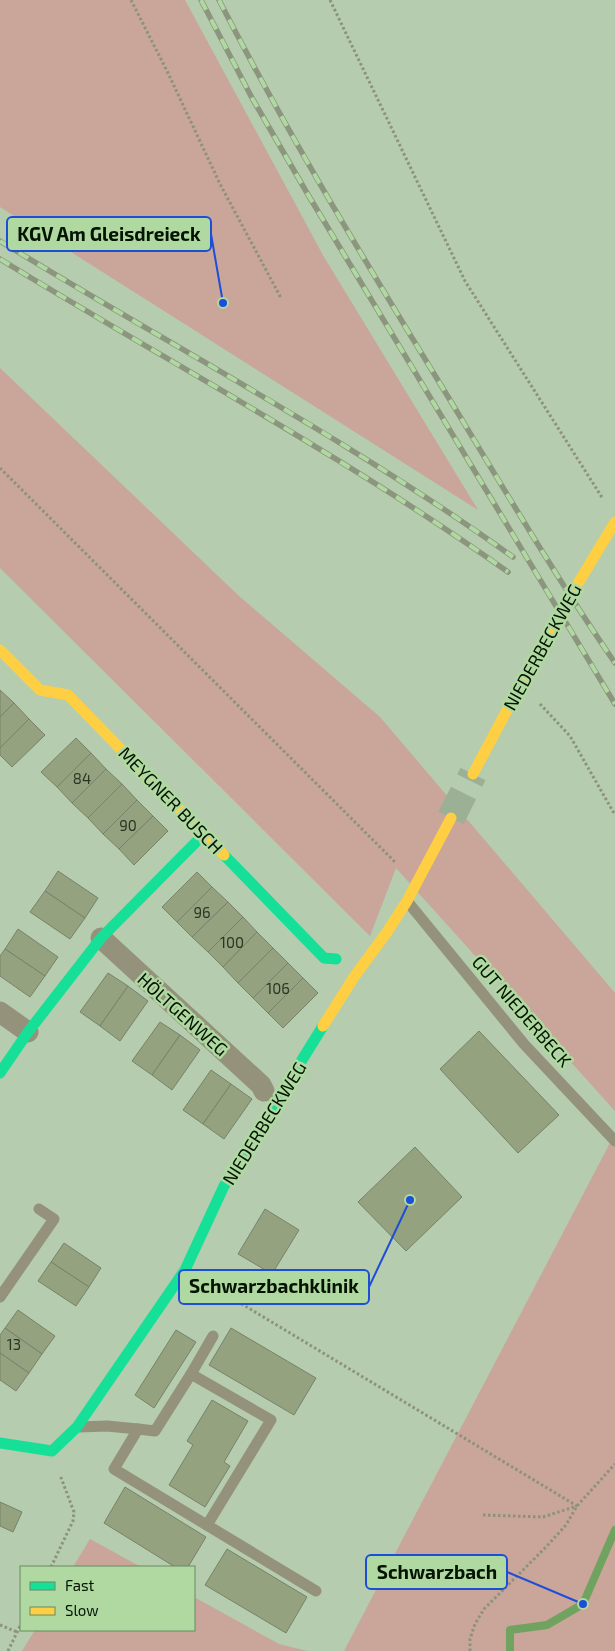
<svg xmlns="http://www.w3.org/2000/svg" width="615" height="1651" font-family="'Exo 2',sans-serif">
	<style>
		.green { fill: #caa599 }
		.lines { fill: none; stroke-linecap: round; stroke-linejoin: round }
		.stream { stroke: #70a260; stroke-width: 8 }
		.building { fill: #94a280; stroke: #778369 }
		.secondary-tunnel { stroke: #9bb094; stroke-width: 28; stroke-dasharray: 28 14; stroke-linecap: butt }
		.path { stroke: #8c927c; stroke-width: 3; stroke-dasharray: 2.5 2.5; stroke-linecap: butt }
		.lane { stroke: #95927b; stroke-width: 11 }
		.street { stroke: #95927b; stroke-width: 21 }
		.fast { stroke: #16e098; stroke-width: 11 }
		.slow { stroke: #ffcf43; stroke-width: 11 }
		.rail-casing { stroke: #8c957e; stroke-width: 5.5 }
		.rail { stroke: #afd9a1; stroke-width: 4; stroke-dasharray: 11; stroke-linecap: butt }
		.labels { text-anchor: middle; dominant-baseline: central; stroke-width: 5; stroke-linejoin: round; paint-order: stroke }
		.number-label { font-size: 15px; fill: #293722 }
		.street-label { font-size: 18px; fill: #051302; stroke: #afd9a1 }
		.leader { fill: none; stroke: #1d4ed8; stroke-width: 2 }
		.callout-dot { fill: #1d4ed8; stroke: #afd9a1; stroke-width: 2 }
		.callout { fill: #afd9a1; stroke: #1d4ed8; stroke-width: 2 }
		.callout-label { font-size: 19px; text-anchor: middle; font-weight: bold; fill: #051302 }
	</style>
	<rect width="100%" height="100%" fill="#b5ccae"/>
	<!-- green -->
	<g class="green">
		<path d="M0,0H185L324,257L478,510L0,207Z"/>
		<path d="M0,368L238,595L380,717L615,993V1111L396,868L370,936L0,568Z"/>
		<path d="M611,1141L615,1146V1651H344Z"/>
		<path d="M90,1539L141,1567H73Z"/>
		<path d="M194,1597L279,1644L307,1651H22L35,1630H194Z"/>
	</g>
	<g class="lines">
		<!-- stream -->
		<path class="stream" d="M510,1651V1630L547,1625L583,1604L615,1530"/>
	</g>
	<!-- building -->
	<g class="building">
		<path d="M0,690L14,703L0,717Z"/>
		<path d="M14,703L29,719L0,748V717Z"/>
		<path d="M29,719L45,735L12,767L0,755V748Z"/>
		<path d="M76,738L91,753L57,787L41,772Z"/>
		<path d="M91,753L106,769L72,803L57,787Z"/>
		<path d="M106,769L122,784L88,818L72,803Z"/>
		<path d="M122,784L137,800L103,834L88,818Z"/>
		<path d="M137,800L153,816L119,849L103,834Z"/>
		<path d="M153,816L168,831L134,865L119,849Z"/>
		<path d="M58,871L98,898L85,918L45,891Z"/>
		<path d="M197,872L212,887L177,922L162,907Z"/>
		<path d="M212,887L228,902L192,937L177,922Z"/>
		<path d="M45,891L85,918L70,939L30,912Z"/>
		<path d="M228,902L243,917L208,952L192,937Z"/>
		<path d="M243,917L257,932L223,967L208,952Z"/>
		<path d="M18,929L58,957L45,976L5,949Z"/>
		<path d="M257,932L273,948L238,983L223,967Z"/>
		<path d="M273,948L288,963L253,998L238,983Z"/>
		<path d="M5,949L45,976L30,997L0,976V956Z"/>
		<path d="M288,963L303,978L268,1013L253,998Z"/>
		<path d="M108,973L128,986L100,1026L80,1012Z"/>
		<path d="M303,978L318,993L283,1028L268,1013Z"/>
		<path d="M128,986L148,1001L120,1041L100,1026Z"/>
		<path d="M160,1022L180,1035L152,1075L132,1061Z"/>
		<path d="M479,1031L559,1115L518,1153L440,1069Z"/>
		<path d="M180,1035L200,1050L172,1090L152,1075Z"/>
		<path d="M211,1070L231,1084L203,1124L183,1110Z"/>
		<path d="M231,1084L252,1099L224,1139L203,1124Z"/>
		<path d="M415,1147L462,1197L406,1251L358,1202Z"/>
		<path d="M265,1209L299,1230L272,1274L238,1254Z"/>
		<path d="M64,1243L101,1268L89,1287L51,1262Z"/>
		<path d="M51,1262L89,1287L76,1306L38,1281Z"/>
		<path d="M18,1310L55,1336L42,1354L5,1328Z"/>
		<path d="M5,1328L42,1354L29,1373L0,1353V1335Z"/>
		<path d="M231,1328L316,1378L294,1415L209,1365Z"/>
		<path d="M176,1330L196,1342L154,1408L135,1395Z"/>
		<path d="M0,1353L29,1373L16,1391L0,1380Z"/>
		<path d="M212,1400L248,1421L224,1462L230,1466L205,1507L169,1485L193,1445L187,1441Z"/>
		<path d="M125,1487L206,1537L188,1567H175L104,1523Z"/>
		<path d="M0,1502L22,1512L13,1532L0,1526Z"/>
		<path d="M227,1549L307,1597L286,1633L205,1585Z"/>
	</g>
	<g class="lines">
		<!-- secondary-tunnel -->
		<path class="secondary-tunnel" d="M451,818L473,774"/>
		<!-- path -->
		<g class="path">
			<path d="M131,0L168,73L220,184L281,298"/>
			<path d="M330,0L465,281L603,499"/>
			<path d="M0,468L396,863"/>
			<path d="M540,704L570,736L615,815"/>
			<path d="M207,1283L577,1506"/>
			<path d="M483,1515L543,1517L577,1506"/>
			<path d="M51,1567L73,1521L74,1512L60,1475"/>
			<path d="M0,1625L17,1632"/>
			<path d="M8,1651L21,1624"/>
			<path d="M470,1651V1639L475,1624L484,1609L546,1547L566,1525L577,1506L615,1464"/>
		</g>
		<!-- lane -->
		<g class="lane">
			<path d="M407,901L524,1044L615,1141"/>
			<path d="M0,1297L54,1219L39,1209"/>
			<path d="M213,1336L191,1374L155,1431L138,1429L114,1469L316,1591"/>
			<path d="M191,1374L271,1420L207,1525"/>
			<path d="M79,1427L107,1426L138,1429"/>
		</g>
		<!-- street -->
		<g class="street">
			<path d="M101,938L261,1085L264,1091"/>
			<path d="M0,1012L28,1032"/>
		</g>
		<!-- fast -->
		<g class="fast">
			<path d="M224,855L324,958L336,959"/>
			<path d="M0,1073L28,1032L101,938L204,834"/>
			<path d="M0,1443L52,1451L77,1427L185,1270L224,1186L323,1026"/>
		</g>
		<!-- slow -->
		<g class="slow">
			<path d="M0,650L40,690L68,695L224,855"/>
			<path d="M473,774L548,633L615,522"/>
			<path d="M323,1026L354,977L387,932L407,901L451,818"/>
		</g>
		<!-- rail casing -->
		<g class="rail-casing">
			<g id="rail">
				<path d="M201,0L252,98L307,193L615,704"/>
				<path d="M219,0C285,129 360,253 436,377C494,472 551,570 615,663"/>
				<path d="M0,241C171,346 350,440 513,557"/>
				<path d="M0,259C170,363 346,457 508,572"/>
			</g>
		</g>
		<!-- rail -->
		<use href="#rail" class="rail"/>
	</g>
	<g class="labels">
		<!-- number labels -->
		<g class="number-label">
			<text x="82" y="778">84</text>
			<text x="128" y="825">90</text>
			<text x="202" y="912">96</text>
			<text x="232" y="942">100</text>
			<text x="278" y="988">106</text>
			<text x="14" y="1344">13</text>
		</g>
		<!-- street labels -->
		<g class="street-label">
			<text transform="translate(542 647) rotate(-61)">NIEDERBECKWEG</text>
			<text transform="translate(171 800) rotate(46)">MEYGNER BUSCH</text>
			<text transform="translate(522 1011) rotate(49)">GUT NIEDERBECK</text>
			<text transform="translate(183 1014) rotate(42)">HÖLTGENWEG</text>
			<text transform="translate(264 1123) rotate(-58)">NIEDERBECKWEG</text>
		</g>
	</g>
	<!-- callouts -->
	<path class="leader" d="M223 303L211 234M410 1200L369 1287M583 1604L507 1572"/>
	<g class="callout-dot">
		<circle cx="223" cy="303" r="5"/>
		<circle cx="410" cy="1200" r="5"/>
		<circle cx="583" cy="1604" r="5"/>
	</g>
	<g class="callout">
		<rect x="7" y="217" width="204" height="34" rx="5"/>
		<rect x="179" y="1270" width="190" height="34" rx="5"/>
		<rect x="366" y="1555" width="141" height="34" rx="5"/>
	</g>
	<g class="callout-label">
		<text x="109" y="241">KGV Am Gleisdreieck</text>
		<text x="274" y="1293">Schwarzbachklinik</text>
		<text x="437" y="1579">Schwarzbach</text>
	</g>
	<!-- legend -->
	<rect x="20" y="1566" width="175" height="65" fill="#afd9a1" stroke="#6b8a61"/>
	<rect x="30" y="1582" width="25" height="8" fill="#16e098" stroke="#6b8a61"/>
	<text x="65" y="1591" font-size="15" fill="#051302">Fast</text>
	<rect x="30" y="1607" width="25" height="8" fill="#ffcf43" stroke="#6b8a61"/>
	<text x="65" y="1616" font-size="15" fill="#051302">Slow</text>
</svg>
